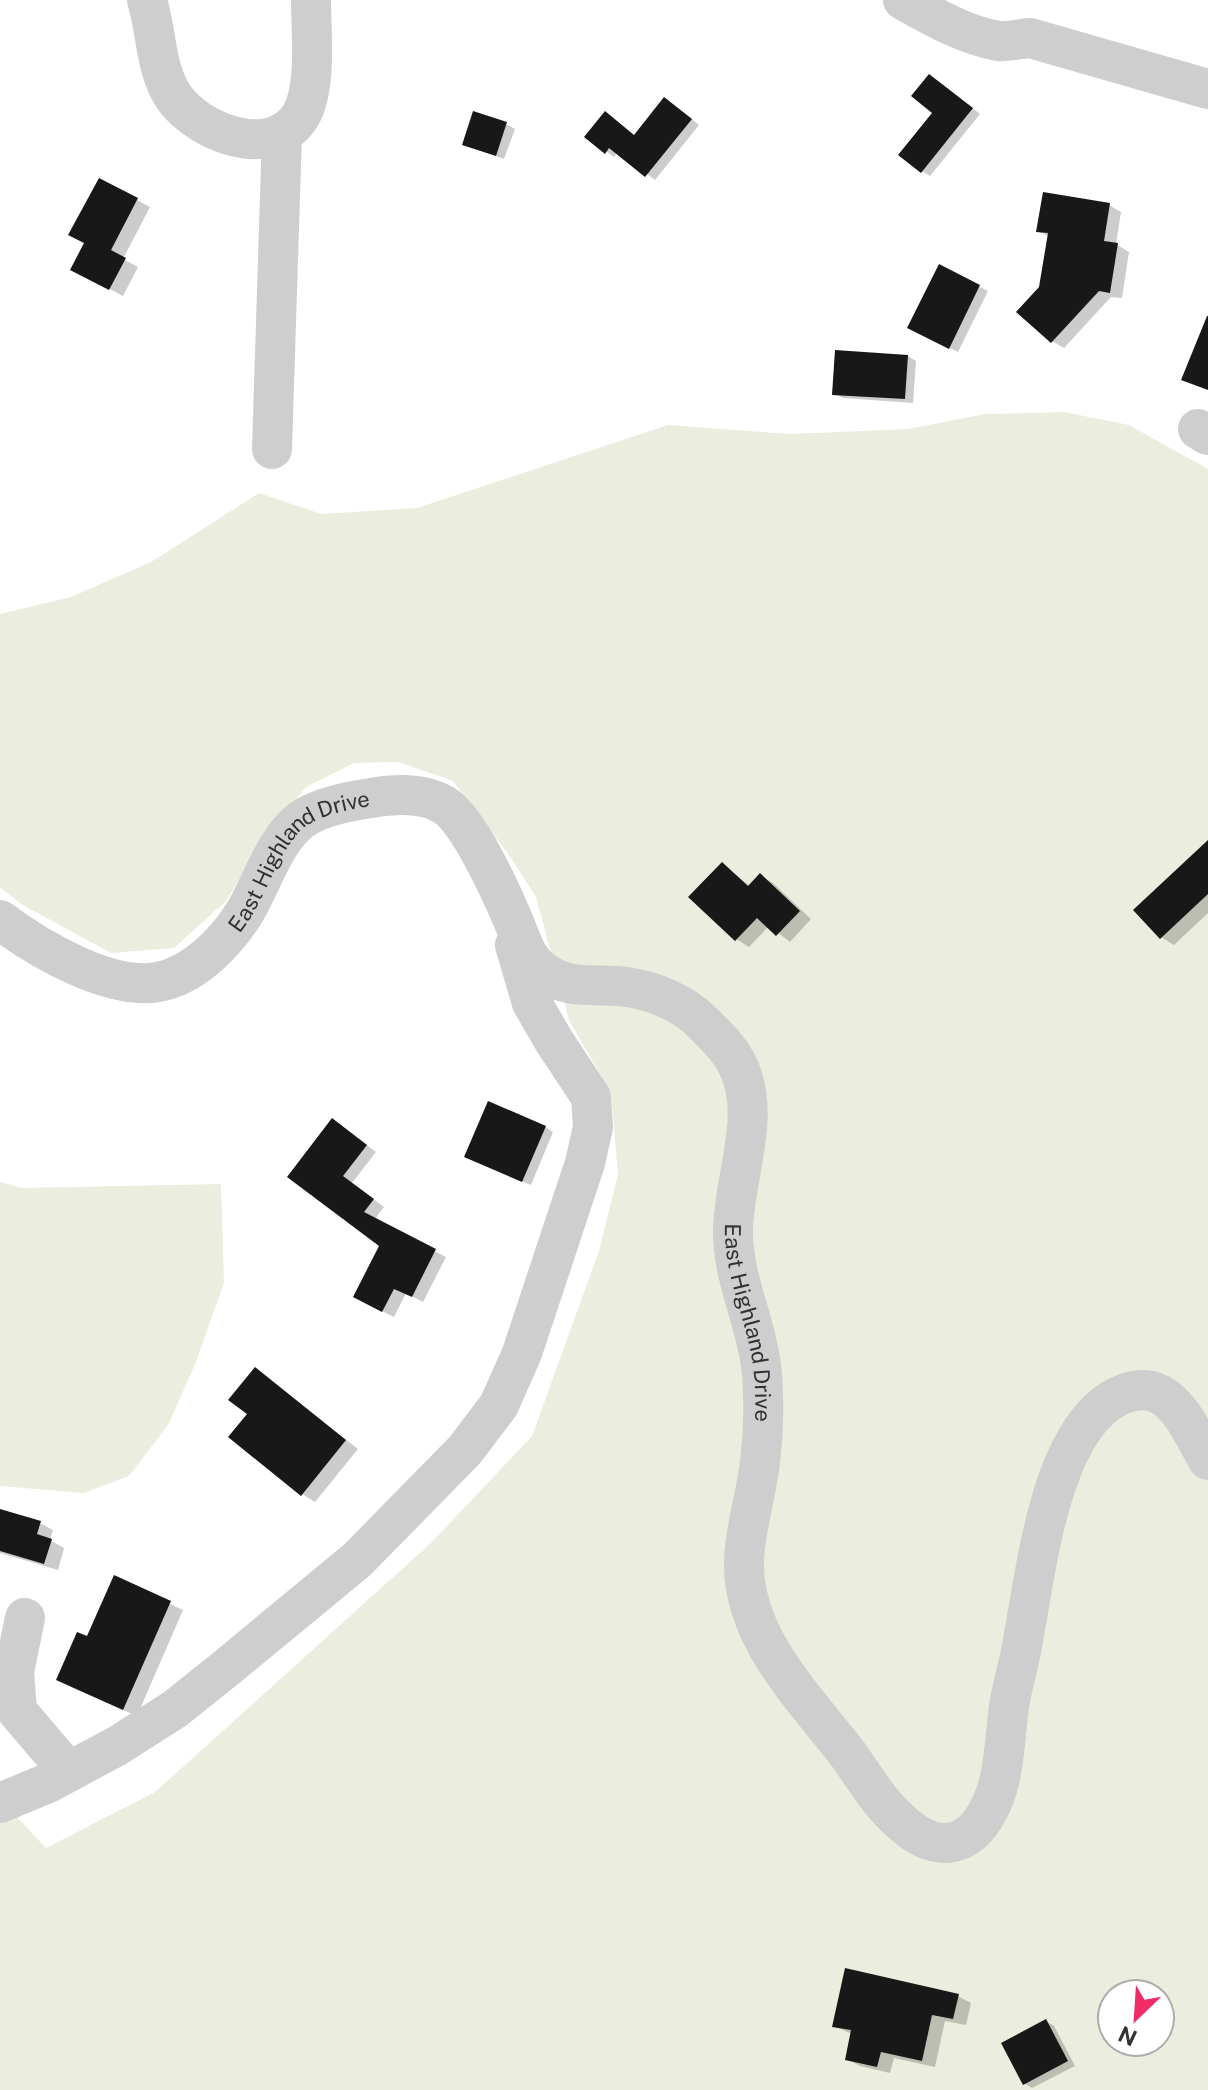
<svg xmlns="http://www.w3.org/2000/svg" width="1208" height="2090" font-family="'Public Sans',sans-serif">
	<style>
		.green { fill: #ebeedf; fill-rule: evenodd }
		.shadow { fill: #0003 }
		.building { fill: #181818 }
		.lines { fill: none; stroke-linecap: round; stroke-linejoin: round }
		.minor { stroke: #cecece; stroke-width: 40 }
		.labels { text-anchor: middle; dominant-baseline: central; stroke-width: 8; stroke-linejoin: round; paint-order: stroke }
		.street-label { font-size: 22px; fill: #313131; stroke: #fff }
	</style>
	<rect width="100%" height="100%" fill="#fff"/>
	<!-- green -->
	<g class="green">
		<path d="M1064,412L1129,425L1208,469V2090H0V1799L46,1848L155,1792L431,1543L532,1436L599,1251L618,1174L611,1093L569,1020L536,897L509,855L453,781L398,762L354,763L306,787L266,837L226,901L174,948L111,953L21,904L0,887V614L71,597L151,562L259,493L321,514L417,508L668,425L791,434L908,429L985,414ZM1112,1994H1160V2042H1112Z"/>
		<path d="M0,1182L21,1188L221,1184L224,1283L194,1367L168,1425L129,1476L84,1493L0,1486Z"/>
	</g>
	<!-- shadow -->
	<g class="shadow">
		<path d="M938,81L980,114L930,176L922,171L935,112Z"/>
		<path d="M673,104L699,125L655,180L618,152L614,157L587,137L635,136Z"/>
		<path d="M506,124L515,129L504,159L464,144Z"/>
		<path d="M137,200L150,207L123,259L138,267L123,296L86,276V243Z"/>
		<path d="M1109,205L1121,212L1116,244L1129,252L1122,298L1111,297L1064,348L1052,341L1041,288L1050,237L1038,231Z"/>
		<path d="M940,267L988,291L958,352L918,332Z"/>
		<path d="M908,356L916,361L913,403L843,398L834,393Z"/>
		<path d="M1208,843V913L1174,945L1161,937Z"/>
		<path d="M722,864L750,886L760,876L773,883L811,919L790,942L769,926L749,947L736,939Z"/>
		<path d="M343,1127L376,1152L352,1183L384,1207L374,1220L446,1257L423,1302L406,1293L394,1317L366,1303L382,1246L290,1176Z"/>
		<path d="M545,1127L553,1132L531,1185L475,1161Z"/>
		<path d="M255,1370L358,1449L315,1502L302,1494L250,1414Z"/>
		<path d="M0,1511L40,1523L53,1530L50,1540L64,1548L58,1570L0,1553Z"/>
		<path d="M115,1578L183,1610L137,1716L71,1687L88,1639Z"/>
		<path d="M958,1996L971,2003L966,2025L945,2021L935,2067L894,2058L890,2073L860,2066L847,2059L852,2034L834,2026Z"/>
		<path d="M1046,2021L1054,2026L1075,2066L1032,2088L1024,2083Z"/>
	</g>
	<!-- building -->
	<g class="building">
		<path d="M929,74L973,108L921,173L898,155L932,113L911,96Z"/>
		<path d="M664,97L692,119L645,177L609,148L605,154L584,137L605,111L634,135Z"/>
		<path d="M473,111L507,122L496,156L462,145Z"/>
		<path d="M99,178L138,198L111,250L126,258L109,290L70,270L84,243L68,235Z"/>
		<path d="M1043,192L1110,203L1104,241L1118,243L1110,293L1099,291L1051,343L1016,312L1039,287L1048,233L1036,232Z"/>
		<path d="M939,264L980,285L949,349L907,328Z"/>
		<path d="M1207,316H1208V390L1181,380Z"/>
		<path d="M835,350L908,355L905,399L832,395Z"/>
		<path d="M1208,840V894L1160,939L1133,910Z"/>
		<path d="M722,862L748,886L760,873L800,911L776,936L757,918L735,941L688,897Z"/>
		<path d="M488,1101L546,1126L522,1182L464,1157Z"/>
		<path d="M332,1118L367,1145L343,1176L374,1199L364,1212L436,1249L412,1297L394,1289L382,1312L353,1297L379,1246L287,1177Z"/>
		<path d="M255,1367L346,1440L301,1496L228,1437L247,1414L228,1400Z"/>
		<path d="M0,1509L41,1521L37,1534L52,1539L44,1564L0,1551Z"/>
		<path d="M114,1575L171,1601L123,1710L56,1680L77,1632L87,1636Z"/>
		<path d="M845,1968L959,1994L953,2019L932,2015L922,2061L881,2052L877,2067L845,2060L851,2030L832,2027Z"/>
		<path d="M1046,2019L1068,2061L1023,2085L1001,2043Z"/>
	</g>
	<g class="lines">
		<!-- minor -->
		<g class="minor">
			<path d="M147,0C156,29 155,61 169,89C189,130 272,164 301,115C317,87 311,32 311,0"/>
			<path d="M903,0C932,16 964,35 998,41C1008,42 1020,39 1030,38L1208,89"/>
			<path d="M1198,429L1208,435"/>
			<path d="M272,449L282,133"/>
			<path id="s1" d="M0,920C37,948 110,991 158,982C193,976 225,943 243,915C262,885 273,842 301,820C319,807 350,801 371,798C395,794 423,792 444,805C468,819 501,892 513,920C522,940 525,959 544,972C569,991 598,983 627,987C655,991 685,1004 704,1024C716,1036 728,1047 736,1062C764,1114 733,1177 733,1232C733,1278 755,1320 761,1365C764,1390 764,1426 761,1451C759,1488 745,1524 744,1561C742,1637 804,1697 847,1753C864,1776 878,1802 900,1821C933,1852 967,1852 989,1809C1006,1777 1004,1736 1010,1700C1014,1680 1020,1660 1023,1640C1036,1573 1050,1426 1121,1395C1170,1374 1188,1426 1208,1460"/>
			<path d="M25,1618L14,1672L17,1711L69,1772"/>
			<path d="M0,1803L48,1783L117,1746L175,1709L225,1669L357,1560L465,1450L499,1405L522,1353L585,1163L593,1127L591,1097L554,1041L532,1003L515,945"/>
		</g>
	</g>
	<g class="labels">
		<!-- street labels -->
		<g class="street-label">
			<text stroke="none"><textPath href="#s1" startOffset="368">East Highland Drive</textPath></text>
			<text stroke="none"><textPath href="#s1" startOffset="1230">East Highland Drive</textPath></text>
		</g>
	</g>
	<!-- north arrow -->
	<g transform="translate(1136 2018) rotate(205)"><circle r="38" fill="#ffffff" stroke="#adadad" stroke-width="2"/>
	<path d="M0-6L14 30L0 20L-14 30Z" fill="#ef2c66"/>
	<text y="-12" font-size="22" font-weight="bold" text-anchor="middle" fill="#313131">N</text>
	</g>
</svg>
